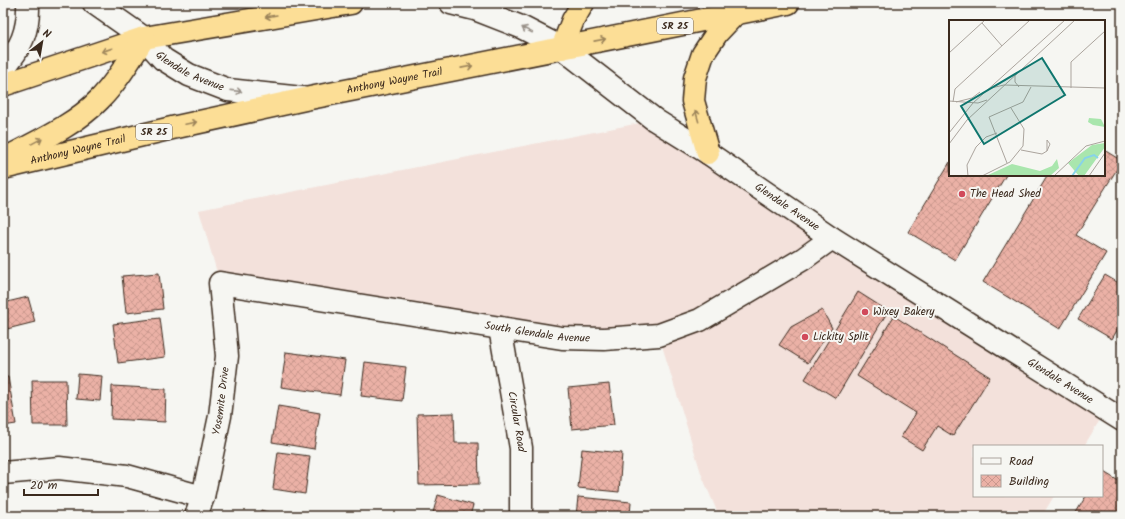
<svg xmlns="http://www.w3.org/2000/svg" width="1125" height="519" font-family="Kalam,sans-serif">
	<style>
		.built { fill: #f3e1db }
		.building { fill: url(#building-cross-hatch); stroke: #3b2a1e }
		.lines { fill: none; stroke-linecap: round; stroke-linejoin: round }
		.minor-casing { stroke: #3b2a1e; stroke-width: 25 }
		.tertiary-casing { stroke: #3b2a1e; stroke-width: 25 }
		.secondary-casing { stroke: #3b2a1e; stroke-width: 25 }
		.trunk-casing { stroke: #3b2a1e; stroke-width: 25 }
		.minor { stroke: #f6f6f2; stroke-width: 22 }
		.tertiary { stroke: #f6f6f2; stroke-width: 22 }
		.secondary { stroke: #f6f6f2; stroke-width: 22 }
		.trunk { stroke: #fcde96; stroke-width: 22 }
		.oneway { stroke: #9c845a }
		.oneway2 { stroke: #989088 }
		.poi-dot { fill: #d1495b; stroke: #f6f6f2; stroke-width: 1.5 }
		.labels { text-anchor: middle; dominant-baseline: central; stroke-width: 4; stroke-linejoin: round; paint-order: stroke }
		.shield { fill: #f6f6f2; stroke: #73675e; stroke-width: 1 }
		.shield-label { font-size: 10px; font-weight: bold; fill: #3b2a1e }
		.street-label { font-size: 11px; fill: #3b2a1e; stroke: #f6f6f2 }
		.poi-label { font-size: 11px; fill: #3b2a1e; stroke: #f6f6f2; text-anchor: start }
		.inset-river { fill: none; stroke: #88d3e9; stroke-width: 2 }
		.inset-road { fill: none; stroke: #aba49d; stroke-width: 1 }
		.view { fill: #0f766e; fill-opacity: 0.15; stroke: #0f766e; stroke-width: 2 }
		.inset-edge { fill: none; stroke: #3b2a1e; stroke-width: 2 }
	</style>
	<defs>
		<pattern id="building-cross-hatch" width="8" height="8" patternUnits="userSpaceOnUse"><rect width="8" height="8" fill="#ebb1a6"/><path d="M0 0l8 8M0 8l8-8" fill="none" stroke="#ca988e"/></pattern>
	</defs>
	<rect width="100%" height="100%" fill="#f6f6f2"/>
	<filter id="ink" filterUnits="userSpaceOnUse"><feTurbulence type="fractalNoise" baseFrequency=".025" numOctaves="2"/><feDisplacementMap in="SourceGraphic" scale="8" xChannelSelector="R" yChannelSelector="G"/><feConvolveMatrix kernelMatrix="1 2 1 2 8 2 1 2 1" color-interpolation-filters="sRGB"/></filter>
	<g filter="url(#ink)">
		<!-- built -->
		<path class="built" d="M655,120L1106,410L1084,446H974V496H1054L1042,516H719L702,476L659,336L604,339L220,283L199,210Z"/>
		<!-- building -->
		<g class="building">
			<path d="M1104,150L1122,161L1076,235L1106,253L1060,329L983,282L1048,175H1104Z"/>
			<path d="M950,162V175H1006L955,260L908,232Z"/>
			<path d="M159,273L163,309L126,313L122,276Z"/>
			<path d="M1105,275L1122,285V322L1112,339L1078,319Z"/>
			<path d="M858,292L888,311L836,398L805,379Z"/>
			<path d="M28,297L35,322L3,330V303Z"/>
			<path d="M822,310L832,328L808,363L779,345L791,327Z"/>
			<path d="M894,316L990,377L953,436L937,426L922,450L901,437L916,413L857,376Z"/>
			<path d="M160,318L165,357L118,363L113,324Z"/>
			<path d="M1122,337V346L1118,343Z"/>
			<path d="M286,352L345,360L340,395L281,387Z"/>
			<path d="M365,362L406,367L402,401L361,396Z"/>
			<path d="M78,374L102,376L100,401L76,399Z"/>
			<path d="M3,377H8L16,424L3,426Z"/>
			<path d="M32,380H66L67,425H33Z"/>
			<path d="M609,384L614,425L572,429L568,388Z"/>
			<path d="M112,386L166,389L165,422L111,419Z"/>
			<path d="M278,406L320,413L314,449L272,442Z"/>
			<path d="M454,413L455,443H478L479,484L419,485L417,414Z"/>
			<path d="M582,449L622,453L619,492L578,488Z"/>
			<path d="M278,452L310,456L305,494L273,489Z"/>
			<path d="M1102,471L1122,483V505L1115,516H1074L1086,496H1102Z"/>
			<path d="M438,495L473,505L470,516H432Z"/>
			<path d="M578,497L631,502L630,516H576Z"/>
			<path d="M261,510L280,516H260Z"/>
		</g>
		<g class="lines">
			<!-- minor casing -->
			<g class="minor-casing">
				<g id="minor">
					<path id="s1" d="M500,328L521,448V516"/>
					<path d="M3,473L59,468L127,476L203,497"/>
					<path id="s2" d="M196,516L203,497L220,416L227,356L220,283L562,338L604,339L659,335L700,320L803,259L832,238"/>
				</g>
			</g>
			<!-- tertiary casing -->
			<g class="tertiary-casing">
				<g id="tertiary">
					<path id="s3" d="M451,3L475,9L521,27L562,48L655,120L708,153L832,238L1122,420"/>
				</g>
			</g>
			<!-- secondary casing -->
			<g class="secondary-casing">
				<g id="secondary">
					<path id="s4" d="M94,3L144,38L163,59L189,75L228,90L302,98"/>
					<path d="M3,68C21,49 29,30 28,3"/>
				</g>
			</g>
			<!-- trunk casing -->
			<g class="trunk-casing">
				<g id="trunk">
					<path d="M562,48L573,20L583,3"/>
					<path d="M3,85L144,38L351,3"/>
					<path d="M708,153L693,101L695,78L703,54L717,33L735,14"/>
					<path d="M3,160C34,143 74,126 99,100C117,82 130,59 144,38"/>
					<path id="s5" d="M3,168L172,128L305,99L788,3"/>
				</g>
			</g>
			<!-- minor -->
			<use href="#minor" class="minor"/>
			<!-- tertiary -->
			<use href="#tertiary" class="tertiary"/>
			<!-- secondary -->
			<use href="#secondary" class="secondary"/>
			<!-- trunk -->
			<use href="#trunk" class="trunk"/>
		</g>
		<!-- one-way arrows -->
		<defs><path id="oneway-shaft" d="M-6 0H5M1.5-3L5.5 0L1.5 3" fill="none" stroke-width="1.6" stroke-linecap="round" stroke-linejoin="round"/></defs>
		<g class="oneway">
			<use href="#oneway-shaft" transform="translate(271 16) rotate(170)"/>
			<use href="#oneway-shaft" transform="translate(600 40) rotate(-11)"/>
			<use href="#oneway-shaft" transform="translate(107 50) rotate(161)"/>
			<use href="#oneway-shaft" transform="translate(467 67) rotate(-11)"/>
			<use href="#oneway-shaft" transform="translate(697 116) rotate(-106)"/>
			<use href="#oneway-shaft" transform="translate(191 123) rotate(-12)"/>
			<use href="#oneway-shaft" transform="translate(37 141) rotate(-29)"/>
		</g>
		<g class="oneway2">
			<use href="#oneway-shaft" transform="translate(527 30) rotate(-153)"/>
			<use href="#oneway-shaft" transform="translate(236 91) rotate(7)"/>
		</g>
	</g>
	<!-- markers -->
	<g class="poi-dot">
		<circle cx="962" cy="194" r="4"/>
		<circle cx="865" cy="312" r="4"/>
		<circle cx="805" cy="337" r="4"/>
	</g>
	<g class="labels">
		<!-- shield labels -->
		<g class="shield">
			<rect x="657" y="18" width="36" height="16" rx="3"/>
			<rect x="136" y="124" width="36" height="16" rx="3"/>
		</g>
		<g class="shield-label">
			<text x="675" y="26">SR 25</text>
			<text x="154" y="132">SR 25</text>
		</g>
		<!-- street labels -->
		<g class="street-label">
			<text stroke="none"><textPath href="#s4" startOffset="119">Glendale Avenue</textPath></text>
			<text stroke="none"><textPath href="#s5" startOffset="401">Anthony Wayne Trail</textPath></text>
			<text stroke="none"><textPath href="#s5" startOffset="77">Anthony Wayne Trail</textPath></text>
			<text stroke="none"><textPath href="#s3" startOffset="396">Glendale Avenue</textPath></text>
			<text stroke="none"><textPath href="#s2" startOffset="558">South Glendale Avenue</textPath></text>
			<text stroke="none"><textPath href="#s3" startOffset="720">Glendale Avenue</textPath></text>
			<text stroke="none"><textPath href="#s2" startOffset="118">Yosemite Drive</textPath></text>
			<text stroke="none"><textPath href="#s1" startOffset="95">Circular Road</textPath></text>
		</g>
		<!-- poi labels -->
		<g class="poi-label">
			<text x="970" y="194">The Head Shed</text>
			<text x="873" y="312">Wixey Bakery</text>
			<text x="813" y="337">Lickity Split</text>
		</g>
	</g>
	<!-- overview -->
	<g transform="translate(949 20)">
		<rect width="156" height="156" fill="#f6f6f2"/>
		<path d="M108,139L110,148L101,156H37L63,144L91,151L103,146Z" fill="#a9e6ad"/>
		<path d="M140,98L152,99L156,107L144,105L139,102ZM156,123V127L135,156H130L119,143L143,125Z" fill="#a9e6ad"/>
		<path class="inset-river" d="M123,156L136,138L145,135L149,138"/>
		<path class="inset-road" d="M33,3L53,26M0,33L36,0M66,55V62L70,67M42,68L55,65L156,68M122,68V42L156,11M0,81L29,83L38,80M4,82L6,69L81,0M7,82L23,78L31,72M0,113L24,83L116,0M0,124L18,100L126,0M72,130L93,134L98,131L101,124L98,120V131M58,143L40,97L74,82L82,67M19,156L18,145L27,127L37,117L48,113M33,156L61,142L74,126L75,109L62,88M105,156L137,126L156,121M140,156L156,133"/>
		<path class="view" d="M93,38L116,75L35,124L12,86Z"/>
		<rect width="156" height="156" class="inset-edge"/>
	</g>
	<!-- margin -->
	<rect width="1125" height="519" fill="none" stroke="#f6f6f2" stroke-width="16"/>
	<rect x="8" y="8" width="1109" height="503" fill="none" stroke="#3b2a1e" stroke-width="1.5" filter="url(#ink)"/>
	<!-- legend -->
	<rect x="973" y="445" width="130" height="52" fill="#f6f6f2" stroke="#aba49d"/>
	<rect x="981" y="458" width="20" height="6" fill="#f6f6f2" stroke="#aba49d"/>
	<text x="1009" y="465" font-size="12" fill="#3b2a1e">Road</text>
	<rect x="981" y="475" width="20" height="12" fill="url(#building-cross-hatch)" stroke="#aba49d"/>
	<text x="1009" y="485" font-size="12" fill="#3b2a1e">Building</text>
	<!-- north arrow -->
	<g transform="translate(42 42) rotate(31)" stroke="#f6f6f2" stroke-width="3" paint-order="stroke">
	<path d="M0-3L7 15L0 10L-7 15Z" fill="#3b2a1e"/>
	<text y="-6" font-size="11" font-weight="bold" text-anchor="middle" fill="#3b2a1e">N</text>
	</g>
	<!-- scale -->
	<path d="M24 489v6h74v-6" fill="none" stroke="#3b2a1e" stroke-width="2"/>
	<text x="30" y="489" font-size="12" fill="#3b2a1e" stroke="#f6f6f2" stroke-width="3" paint-order="stroke">20 m</text>
</svg>
